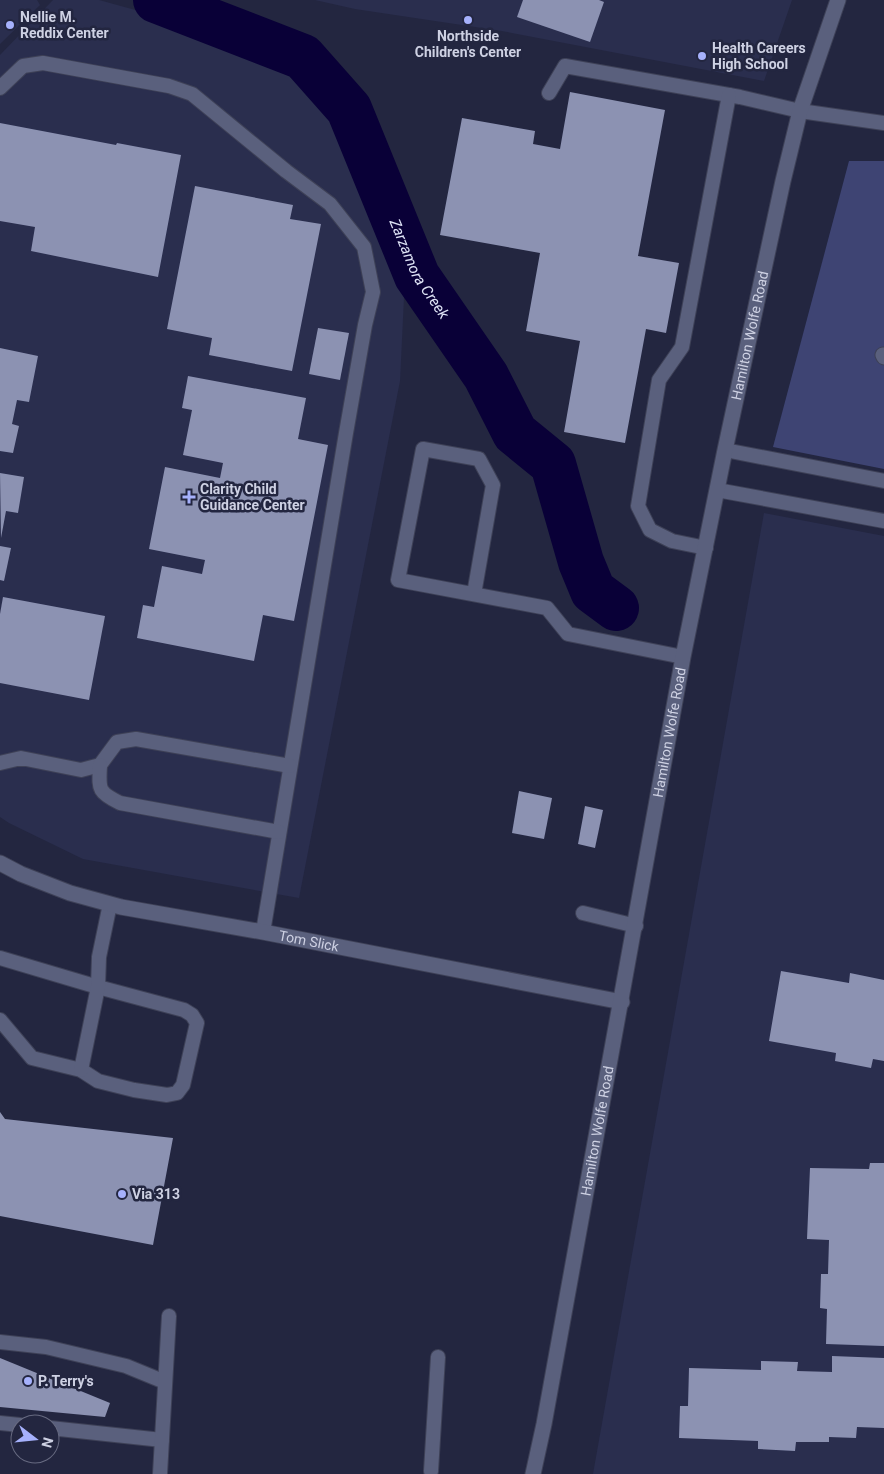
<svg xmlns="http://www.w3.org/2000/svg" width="884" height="1474" font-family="Roboto,sans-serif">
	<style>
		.built { fill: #2a2e4e }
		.green { fill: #3e4473 }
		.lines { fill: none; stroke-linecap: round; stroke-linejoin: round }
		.river { stroke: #090037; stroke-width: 46 }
		.building { fill: #8c92b2 }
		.service-casing { stroke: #3e4157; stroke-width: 16 }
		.minor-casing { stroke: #3e4157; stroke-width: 17 }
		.tertiary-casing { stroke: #3e4157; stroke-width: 17 }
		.service { stroke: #5a607d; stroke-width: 14 }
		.minor { stroke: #5a607d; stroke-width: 15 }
		.tertiary { stroke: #5a607d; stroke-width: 15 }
		.poi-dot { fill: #a6b1fc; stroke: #232640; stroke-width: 2 }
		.labels { text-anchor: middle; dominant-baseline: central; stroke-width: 5; stroke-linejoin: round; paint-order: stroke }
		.poi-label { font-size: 14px; font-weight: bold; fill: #ced1e3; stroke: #232640; text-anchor: start }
		.street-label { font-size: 14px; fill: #ced1e3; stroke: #232640 }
		.water-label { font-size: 15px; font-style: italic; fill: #dfe3f6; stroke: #232640 }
	</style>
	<rect width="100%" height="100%" fill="#232640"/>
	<!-- built -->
	<g class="built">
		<path d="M0,0H37L40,5L0,44Z"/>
		<path d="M53,0H99L244,40L333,112L361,174L404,297L400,381L299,898L83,859L9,823L0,817V55Z"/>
		<path d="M315,0H792L764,81L502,31L355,9Z"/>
		<path d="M764,513L884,536V1474H593Z"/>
	</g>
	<!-- green -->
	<path class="green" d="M849,161H884V469L773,447Z"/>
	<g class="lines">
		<!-- river -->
		<path class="river" id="s1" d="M156,0L303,57L349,109L417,276L486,376L515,433L553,464L581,562L593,591L616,608"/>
	</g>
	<!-- building -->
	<g class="building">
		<path d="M523,0H599L604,2L590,42L517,17Z"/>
		<path d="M570,92L665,110L638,256L679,263L666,333L646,329L625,443L564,432L580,341L526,331L540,253L440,235L462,118L535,131L533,144L560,149Z"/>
		<path d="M0,123L116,145L117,143L181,155L158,277L31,251L35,227L0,221Z"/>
		<path d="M195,186L293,205L290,219L321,224L292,371L209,355L212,338L167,329Z"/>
		<path d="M318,328L349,333L340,380L309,374Z"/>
		<path d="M0,348L38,356L29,402L17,400L12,424L19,426L13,453L0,451Z"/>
		<path d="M188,376L306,398L298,439L328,445L294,621L263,615L254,661L137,638L143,605L154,607L162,566L202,574L205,560L149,549L165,467L220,478L223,463L183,455L192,410L182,408Z"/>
		<path d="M0,473L24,477L18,513L6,511L1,538Z"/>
		<path d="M0,546L11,548L4,581L0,580Z"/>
		<path d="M3,597L105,616L89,700L0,683V614Z"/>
		<path d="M519,791L552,798L544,839L512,833Z"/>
		<path d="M585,806L603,810L595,848L578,844Z"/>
		<path d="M781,971L849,983L850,973L884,980V1061L873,1059L871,1068L835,1061L836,1053L769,1041Z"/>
		<path d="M0,1112L5,1119L173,1138L153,1245L0,1216Z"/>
		<path d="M870,1163H884V1346L826,1344L827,1309L820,1308L821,1274H828L829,1240L807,1239L810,1168L869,1169Z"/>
		<path d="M832,1356L884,1358V1428L857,1427L856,1438L829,1437V1442H796L795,1451L758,1449V1441L679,1438L680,1406H688L689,1368L761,1370V1361L798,1362L797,1371L832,1372Z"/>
		<path d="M0,1358L110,1403L105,1417L0,1407Z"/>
	</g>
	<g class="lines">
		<!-- service casing -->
		<g class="service-casing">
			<g id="service">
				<path d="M0,88L23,66L43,63L169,86L192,94L286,171L330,204L364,247L373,292L365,325L346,433L263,932"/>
				<path d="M549,93L565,66L740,97L800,111L884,123"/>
				<path d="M725,450L884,481"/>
				<path d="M717,490L884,521"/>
				<path d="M706,548L672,541L650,530L638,506L659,380L682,347L729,95"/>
				<path d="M474,594L493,485L479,459L423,449L398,580L547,608L568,634L683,657"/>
				<path d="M0,763L21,758L81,770L100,765L117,742L136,739L290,766"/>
				<path d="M100,765C99,789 97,792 120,803L279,832"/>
				<path d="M583,913L636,926"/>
				<path d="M0,958L98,987L184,1010L192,1015L197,1023L183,1085L177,1093L167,1095L134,1090L98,1081L81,1070L32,1058L0,1020"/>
				<path d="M81,1070L98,987L99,957L110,904"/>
				<path d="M0,1342L46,1347L126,1366L165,1382"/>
				<path d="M0,1423L20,1425"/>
				<path d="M50,1428L162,1440"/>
				<path d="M431,1471L438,1357"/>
				<path d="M160,1474L169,1316"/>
			</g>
		</g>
		<!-- minor casing -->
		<g class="minor-casing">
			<g id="minor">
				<path d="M883,355L884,357"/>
				<path id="s2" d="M0,863L21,874L70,893L121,907L263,932L622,1002"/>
			</g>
		</g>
		<!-- tertiary casing -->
		<g class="tertiary-casing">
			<g id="tertiary">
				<path id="s3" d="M533,1474L544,1424L683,657L725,450L783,181L800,111L838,0"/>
			</g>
		</g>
		<!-- service -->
		<use href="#service" class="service"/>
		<!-- minor -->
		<use href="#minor" class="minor"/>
		<!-- tertiary -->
		<use href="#tertiary" class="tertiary"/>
	</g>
	<!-- markers -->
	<g class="poi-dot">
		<circle cx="468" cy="20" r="5"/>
		<circle cx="10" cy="25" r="5"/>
		<circle cx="702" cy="56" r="5"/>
		<path d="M186.5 489.5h5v5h5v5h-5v5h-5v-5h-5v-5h5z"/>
		<circle cx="122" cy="1194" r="5"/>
		<circle cx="28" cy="1381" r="5"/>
	</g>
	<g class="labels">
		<!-- poi labels -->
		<g class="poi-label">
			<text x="20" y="17">Nellie M.<tspan x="20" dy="16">Reddix Center</tspan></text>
			<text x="468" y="36" text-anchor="middle">Northside<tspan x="468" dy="16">Children's Center</tspan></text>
			<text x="712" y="48">Health Careers<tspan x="712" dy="16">High School</tspan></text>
			<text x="200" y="489">Clarity Child<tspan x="200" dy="16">Guidance Center</tspan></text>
			<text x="132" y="1194">Via 313</text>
			<text x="38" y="1381">P. Terry's</text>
		</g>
		<!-- street labels -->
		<g class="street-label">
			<text stroke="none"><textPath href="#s3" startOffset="1159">Hamilton Wolfe Road</textPath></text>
			<text stroke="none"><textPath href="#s3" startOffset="754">Hamilton Wolfe Road</textPath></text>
			<text stroke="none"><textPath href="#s2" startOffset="320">Tom Slick</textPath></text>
			<text stroke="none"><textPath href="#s3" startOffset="349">Hamilton Wolfe Road</textPath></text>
		</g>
		<!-- water labels -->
		<g class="water-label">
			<text stroke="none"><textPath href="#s1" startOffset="402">Zarzamora Creek</textPath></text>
		</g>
	</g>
	<!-- north arrow -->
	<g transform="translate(35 1439) rotate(106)"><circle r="24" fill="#232640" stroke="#676a81"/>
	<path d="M0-4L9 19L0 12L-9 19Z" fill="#a6b1fc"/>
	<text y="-8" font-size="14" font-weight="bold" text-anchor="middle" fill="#ced1e3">N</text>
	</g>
</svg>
